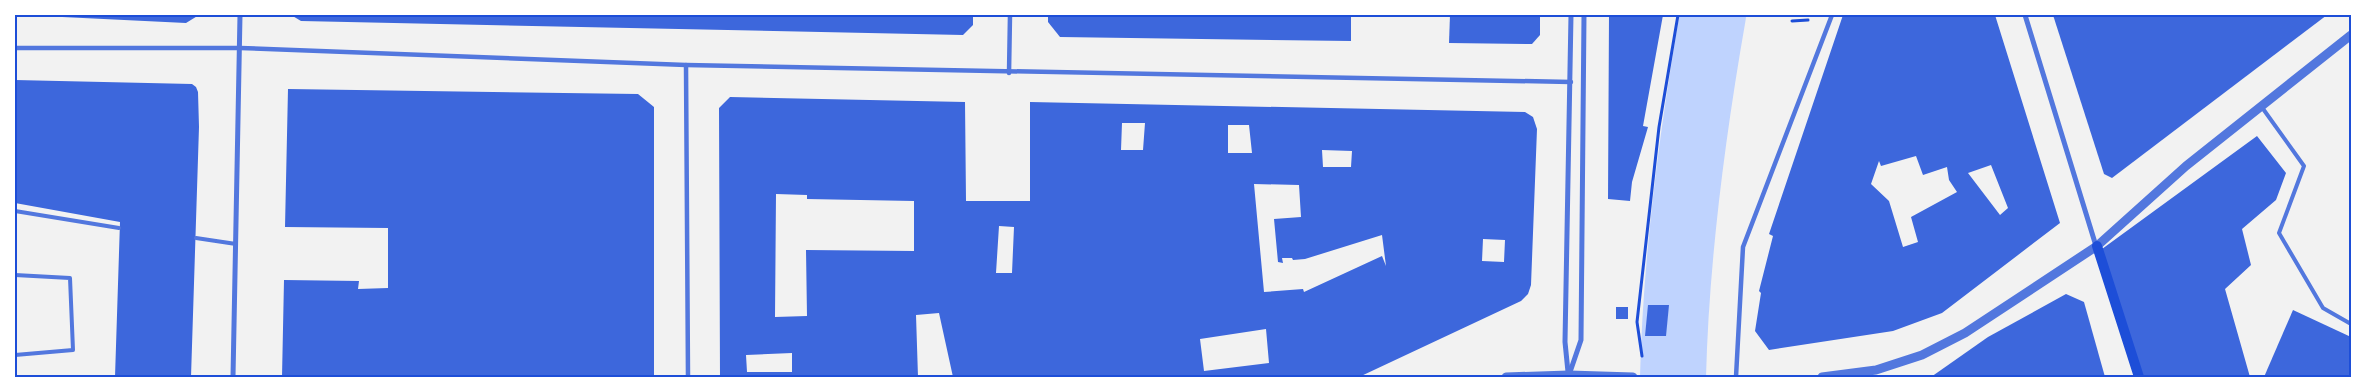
<svg xmlns="http://www.w3.org/2000/svg" width="2366" height="392" font-family="'Work Sans',sans-serif">
	<style>
		.lines { fill: none; stroke-linecap: round; stroke-linejoin: round }
		.river { stroke: #bfd3fe; stroke-width: 66 }
		.building { fill: #3d67dc; fill-rule: evenodd }
		.path { stroke: #1d4ed8; stroke-width: 3 }
		.service { stroke: #5277de; stroke-width: 4 }
		.pedestrian { stroke: #5277de; stroke-width: 4.5 }
		.minor { stroke: #5277de; stroke-width: 5 }
		.tertiary { stroke: #5277de; stroke-width: 9 }
		.secondary { stroke: #1d4ed8; stroke-width: 10 }
		.neatline { fill: none; stroke: #1d4ed8; stroke-width: 2 }
	</style>
	<rect width="100%" height="100%" fill="#f2f2f2"/>
	<g class="lines">
		<!-- river -->
		<path class="river" d="M1673,377C1676,255 1692,135 1713,15"/>
	</g>
	<!-- building -->
	<g class="building">
		<path d="M21,15H199L186,23Z"/>
		<path d="M291,15H973V25L963,35L301,21Z"/>
		<path d="M1048,15H1351V41L1060,37L1048,22Z"/>
		<path d="M1450,15H1540V35L1532,44L1449,43Z"/>
		<path d="M1609,15H1663L1643,126L1648,127L1632,182L1630,201L1608,199Z"/>
		<path d="M1843,15H1995L2060,223L1942,313L1893,331L1769,350L1755,331L1761,293L1759,291L1773,236L1769,234ZM1916,156L1923,175L1947,167L1949,180L1957,192L1911,217L1918,242L1903,247L1889,201L1871,184L1879,161L1881,166ZM1991,165L2008,208L2000,215L1968,173Z"/>
		<path d="M2053,15H2327L2112,178L2104,174Z"/>
		<path d="M15,80L192,84L196,87L198,92L199,127L191,377H115L120,222L15,203L17,166H15Z"/>
		<path d="M288,89L638,94L654,107V377H282L284,280L359,281L358,289L388,288V228L285,227Z"/>
		<path d="M730,97L965,102L966,201H1030V102L1525,112L1533,117L1537,129L1531,285L1528,294L1521,301L1359,377H953L939,313L916,315L918,377H720L719,108ZM1122,123H1145L1143,150H1121ZM1228,125H1249L1252,153H1228ZM1322,150L1352,151L1351,167H1323ZM1254,184L1299,185L1301,217L1274,219L1278,262L1283,263L1282,258H1292L1293,260L1305,259L1382,235L1386,266L1382,256L1304,292L1303,289L1264,292ZM776,194L807,195V199L914,201V251L806,250L807,316L775,317ZM999,226L1014,227L1012,273H996ZM1483,239L1505,240L1504,262L1482,261ZM1266,329L1269,363L1204,371L1200,339ZM792,353V372H747L746,355Z"/>
		<path d="M2257,136L2286,173L2276,200L2242,229L2251,265L2225,289L2250,377H2143L2102,249Z"/>
		<path d="M2066,294L2084,302L2105,377H1931L1988,337Z"/>
		<path d="M1648,305H1669L1666,336H1645Z"/>
		<rect x="1616" y="307" width="12" height="12"/>
		<path d="M2293,310L2351,337V377H2264Z"/>
	</g>
	<g class="lines">
		<!-- path -->
		<g class="path">
			<path d="M1792,21L1808,20"/>
			<path d="M1642,356L1637,322L1659,127L1678,15"/>
		</g>
		<!-- service -->
		<g class="service">
			<path d="M2261,106L2304,166L2279,233L2323,308L2351,324"/>
			<path d="M15,211L119,228"/>
			<path d="M196,238L236,244"/>
			<path d="M15,275L70,278L73,350L15,355"/>
		</g>
		<!-- pedestrian -->
		<g class="pedestrian">
			<path d="M15,48H240L686,65L1571,82"/>
			<path d="M686,65L688,377"/>
			<path d="M1009,73L1010,15"/>
			<path d="M1736,377L1743,247L1832,15"/>
		</g>
		<!-- minor -->
		<g class="minor">
			<path d="M2025,15L2096,246"/>
			<path d="M1568,372L1565,342L1571,15"/>
			<path d="M1569,375L1581,340L1584,15"/>
			<path d="M233,377L240,15"/>
		</g>
		<!-- tertiary -->
		<g class="tertiary">
			<path d="M1506,377L1569,375L1633,377"/>
			<path d="M1822,377L1876,370L1922,355L1965,333L2097,246L2186,166L2351,35"/>
		</g>
		<!-- secondary -->
		<path class="secondary" d="M2097,246L2139,377"/>
	</g>
	<!-- border -->
	<rect width="2366" height="392" fill="none" stroke="#ffffff" stroke-width="32"/>
	<rect x="16" y="16" width="2334" height="360" class="neatline"/>
</svg>
